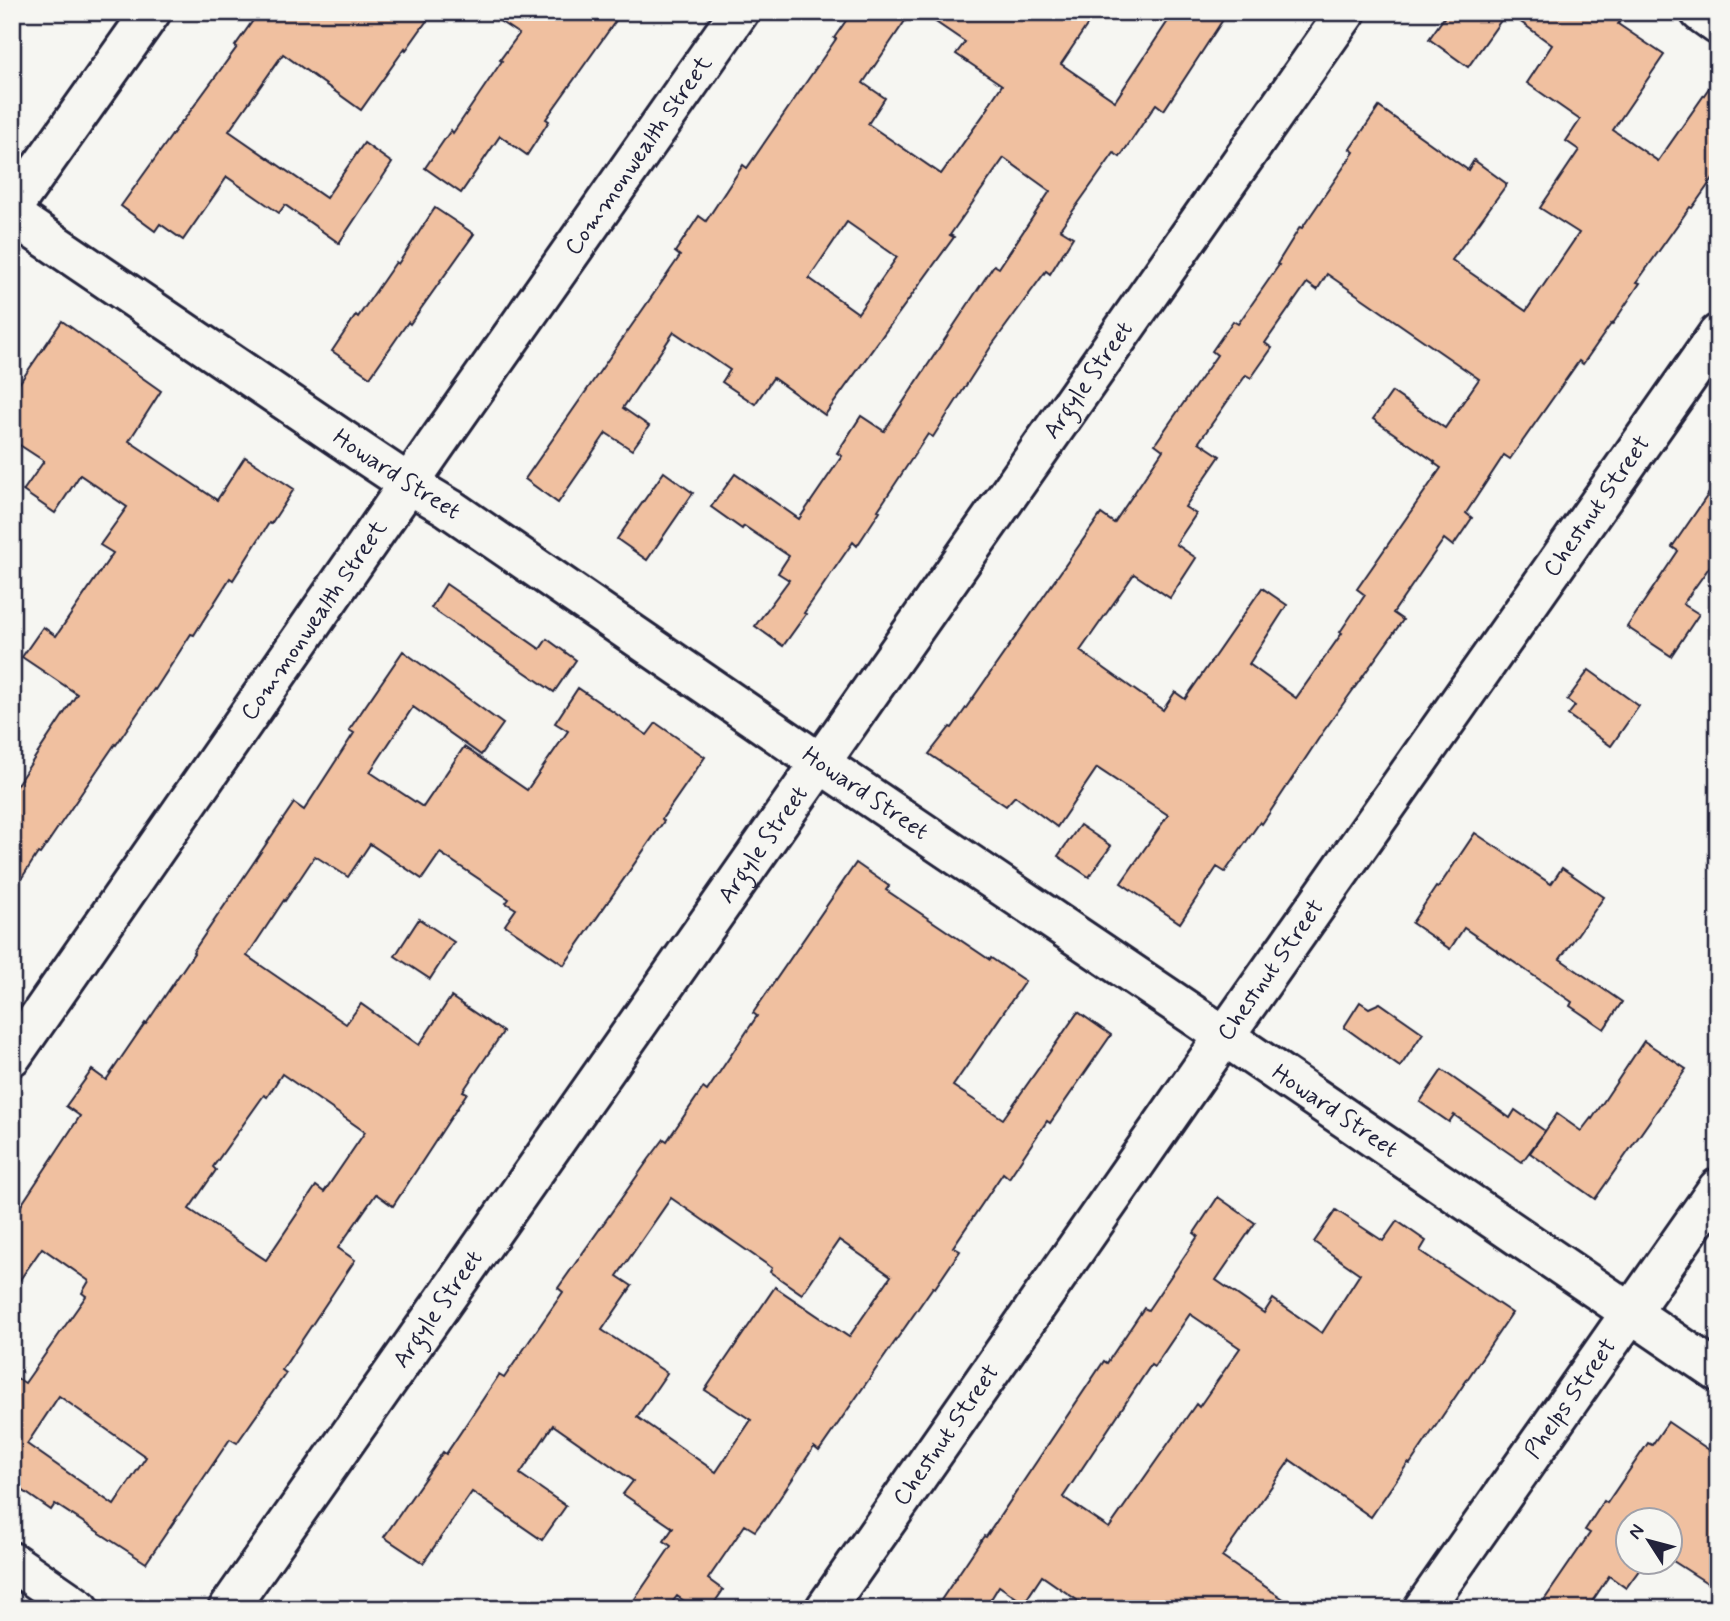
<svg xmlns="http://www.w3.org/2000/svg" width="1730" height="1621" font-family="Mynerve,sans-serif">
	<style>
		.building { fill: #f0c0a0; stroke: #22223b; stroke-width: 2; fill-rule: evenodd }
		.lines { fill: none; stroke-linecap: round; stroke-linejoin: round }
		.minor-casing { stroke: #22223b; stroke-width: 44 }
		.minor { stroke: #f6f6f2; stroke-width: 38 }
		.labels { text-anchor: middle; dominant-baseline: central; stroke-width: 5; stroke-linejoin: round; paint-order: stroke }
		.street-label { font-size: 24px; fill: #22223b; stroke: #f6f6f2 }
	</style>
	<rect width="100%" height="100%" fill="#f6f6f2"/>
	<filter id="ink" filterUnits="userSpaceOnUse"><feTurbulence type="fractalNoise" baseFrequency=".0143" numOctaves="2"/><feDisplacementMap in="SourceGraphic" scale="14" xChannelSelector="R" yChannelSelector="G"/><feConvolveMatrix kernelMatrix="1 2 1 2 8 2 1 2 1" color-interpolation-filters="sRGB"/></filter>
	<g filter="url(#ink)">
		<!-- building -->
		<g class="building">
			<path d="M259,12H433L406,50L405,48L361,110L283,54L229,131L326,198L364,143L392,163L339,243L285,205L279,213L227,177L183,240L160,224L155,231L121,206L182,121H183L237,47L235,46Z"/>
			<path d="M486,12H622L546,119L549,121L527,155L500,136L461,193L425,168L451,130L453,133L502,61L500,60L519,34Z"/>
			<path d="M852,12H911L863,83L885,98L868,124L941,174L989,107L988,106L1002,85L956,54L965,42L921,12H1096L1061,64L1115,101L1174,12H1228L1164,110L1156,104L1120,157L1114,153L1060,229L1073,237L1050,274L1046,271L992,345L933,437L928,434L878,510L880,511L857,546L853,542L804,613L806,614L783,646L755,626L789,580L778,573L789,556L744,526L742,529L711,507L735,474L799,519L842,456L837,453L861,416L884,431L994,265L999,268L1050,191L1004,158L950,235L954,237L825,415L773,378L755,404L722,382L730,370L674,332L623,408L649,426L632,450L606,433L558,503L525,479L680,256L675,252L699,216L706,221L743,165L747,168L836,39L834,38ZM847,222L897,257L858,313L809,278Z"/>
			<path d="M1448,12H1627L1618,24L1664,55L1613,130L1658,161L1718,75V171L1692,208L1690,207L1637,282L1640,283L1612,325L1611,324L1583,364L1579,361L1510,459L1504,455L1466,513L1472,518L1453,546L1444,539L1393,613L1403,620L1323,732L1262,824L1260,822L1225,872L1217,867L1180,923L1121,883L1168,815L1097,768L1057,827L1015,796L1006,806L929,754L950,727L952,728L1101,514L1114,523L1163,450L1155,444L1217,355L1212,351L1233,321L1238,324L1279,265L1277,264L1300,227L1302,228L1354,152L1350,149L1379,107L1468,170L1474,160L1507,184L1452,260L1526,311L1579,233L1540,208L1579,150L1566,141L1580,120L1527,83L1552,45L1507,12L1468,67L1429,39ZM1327,274L1479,379L1445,428L1392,392L1373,419L1435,462L1434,463L1441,468L1357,589L1365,595L1340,632L1342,633L1296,698L1249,664L1287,605L1262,588L1185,699L1175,692L1163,710L1080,651L1134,574L1170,598L1196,558L1176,544L1196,514L1185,507L1220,456L1199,442L1246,375L1251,378L1272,348L1265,343L1307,283L1317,290Z"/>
			<path d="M435,208L474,234L410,324L408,322L370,377L332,351L356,315L358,317L396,262L398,264Z"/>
			<path d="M62,321L161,391L129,441L217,500L245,457L294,489L271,524L269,523L233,580L230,578L194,635L191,634L155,690L154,689L116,745L115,744L40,854L38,853L12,893V792L77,694L22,657L43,627L56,636L113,553L100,545L127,507L80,475L55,513L23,491L44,461L12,440V394Z"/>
			<path d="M664,472L693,493L647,560L617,539Z"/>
			<path d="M1718,480V555L1683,604L1699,614L1671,656L1627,627L1678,551L1672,547Z"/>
			<path d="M446,584L540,649L547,639L576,660L554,692L431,608Z"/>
			<path d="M403,651L503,724L481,755L413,707L370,772L423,807L464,747L527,790L568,731L555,723L578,688L647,735L656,723L705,757L662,819L664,821L564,965L505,925L516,909L506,903L509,899L440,853L422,879L370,844L348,877L315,856L285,901L284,900L247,956L346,1024L361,1004L419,1045L451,997L503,1032L463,1091L467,1093L393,1206L376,1194L338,1248L355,1260L282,1370L286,1373L237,1443L230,1439L146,1563L55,1504L51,1510L12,1483V1375L25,1383L86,1296L82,1293L89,1281L42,1248L12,1291V1219L80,1116L66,1106L92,1070L106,1080L145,1023L146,1024L194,953L193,952L294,803L304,810L354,733L349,730ZM282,1074L365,1132L324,1192L316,1186L266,1260L189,1209L216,1170L213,1167L264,1095L267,1097ZM59,1396L146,1457L114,1505L27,1444Z"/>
			<path d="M1589,670L1639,706L1611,746L1568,715L1575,706L1567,700Z"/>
			<path d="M1080,825L1111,846L1089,877L1058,856Z"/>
			<path d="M1475,833L1551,884L1562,868L1604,897L1560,959L1622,1002L1604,1029L1570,1006L1572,1002L1464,928L1450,949L1412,923L1436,887L1438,888Z"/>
			<path d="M856,863L889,886L886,890L990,960L991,958L1025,981L953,1086L1003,1119L1078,1012L1111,1035L1050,1123L1047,1121L1009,1178L1003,1173L953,1247L960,1251L935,1288L933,1287L819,1451L814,1447L765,1520L764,1519L755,1531L745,1525L708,1579L723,1590L710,1609H696L677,1596L667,1609H628L671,1546L664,1541L673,1528L623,1494L633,1481L553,1425L520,1474L566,1506L542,1540L472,1492L423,1563L384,1537L443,1452L446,1454L499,1375L504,1378L563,1292L558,1288L649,1159L664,1139L667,1141L703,1088L707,1091L757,1016L753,1013ZM671,1198L772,1268L770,1272L802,1294L839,1240L891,1276L849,1337L775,1287L705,1390L751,1420L716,1472L637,1417L667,1373L602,1330L632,1286L617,1276Z"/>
			<path d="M419,919L454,942L430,979L395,956Z"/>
			<path d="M1360,1002L1369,1008L1380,1003L1423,1033L1400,1067L1344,1027Z"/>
			<path d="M1644,1041L1686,1069L1595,1199L1530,1153L1557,1114L1581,1131L1591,1118L1592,1119Z"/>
			<path d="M1442,1070L1510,1118L1515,1110L1545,1131L1522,1162L1454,1115L1449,1122L1420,1102Z"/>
			<path d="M1218,1197L1255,1223L1216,1280L1264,1313L1273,1299L1322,1333L1360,1274L1314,1242L1336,1210L1383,1241L1397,1221L1426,1241L1420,1251L1512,1313L1410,1464L1408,1463L1371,1517L1290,1460L1222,1557L1298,1609H1090L1042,1576L1024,1603L999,1586L985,1609H935L984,1536L986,1537L1104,1361L1107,1363L1144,1308L1148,1310L1198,1236L1194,1233ZM1190,1314L1240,1348L1199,1407L1196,1404L1109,1528L1063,1497L1151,1365L1154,1367Z"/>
			<path d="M1668,1422L1718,1456V1590L1670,1559V1520H1628V1562H1645L1626,1588L1609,1576L1587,1609H1538L1590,1533L1585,1530L1604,1501L1607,1503L1648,1443L1652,1445Z"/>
		</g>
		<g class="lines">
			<!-- minor casing -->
			<g class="minor-casing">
				<g id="minor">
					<path d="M1700,12L1718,25"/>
					<path d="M12,208L151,12"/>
					<path id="s1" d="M12,215L361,452L409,484L449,508L820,763L1186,1010L1718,1372"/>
					<path id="s2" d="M12,1056L435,446L739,12"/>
					<path d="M12,1562L80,1609"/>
					<path id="s3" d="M228,1609L1346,12"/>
					<path id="s4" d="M825,1609L1200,1071L1718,334"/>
					<path id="s5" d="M1423,1609L1718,1188"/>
				</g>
			</g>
			<!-- minor -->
			<use href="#minor" class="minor"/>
		</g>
	</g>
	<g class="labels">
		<!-- street labels -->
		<g class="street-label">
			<text stroke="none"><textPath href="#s2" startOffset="1097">Commonwealth Street</textPath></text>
			<text stroke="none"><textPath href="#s3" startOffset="1500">Argyle Street</textPath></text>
			<text stroke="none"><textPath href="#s1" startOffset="464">Howard Street</textPath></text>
			<text stroke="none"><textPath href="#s4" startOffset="1346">Chestnut Street</textPath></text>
			<text stroke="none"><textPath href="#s2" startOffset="530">Commonwealth Street</textPath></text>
			<text stroke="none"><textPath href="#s1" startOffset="1031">Howard Street</textPath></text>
			<text stroke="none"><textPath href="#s3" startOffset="933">Argyle Street</textPath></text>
			<text stroke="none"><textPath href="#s4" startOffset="779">Chestnut Street</textPath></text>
			<text stroke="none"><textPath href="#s1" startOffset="1598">Howard Street</textPath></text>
			<text stroke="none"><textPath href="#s3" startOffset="366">Argyle Street</textPath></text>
			<text stroke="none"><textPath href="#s5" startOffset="257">Phelps Street</textPath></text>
			<text stroke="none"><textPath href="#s4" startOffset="212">Chestnut Street</textPath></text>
		</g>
	</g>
	<!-- margin -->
	<rect width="1730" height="1621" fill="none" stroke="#f6f6f2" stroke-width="42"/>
	<rect x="21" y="21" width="1688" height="1579" fill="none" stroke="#22223b" stroke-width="2.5" filter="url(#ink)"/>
	<!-- north arrow -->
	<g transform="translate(1649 1541) rotate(306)"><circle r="33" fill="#f6f6f2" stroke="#a1a1a9" stroke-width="2"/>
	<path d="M0-5L12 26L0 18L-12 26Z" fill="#22223b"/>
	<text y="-10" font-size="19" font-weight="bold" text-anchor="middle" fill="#22223b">N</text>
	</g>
</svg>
